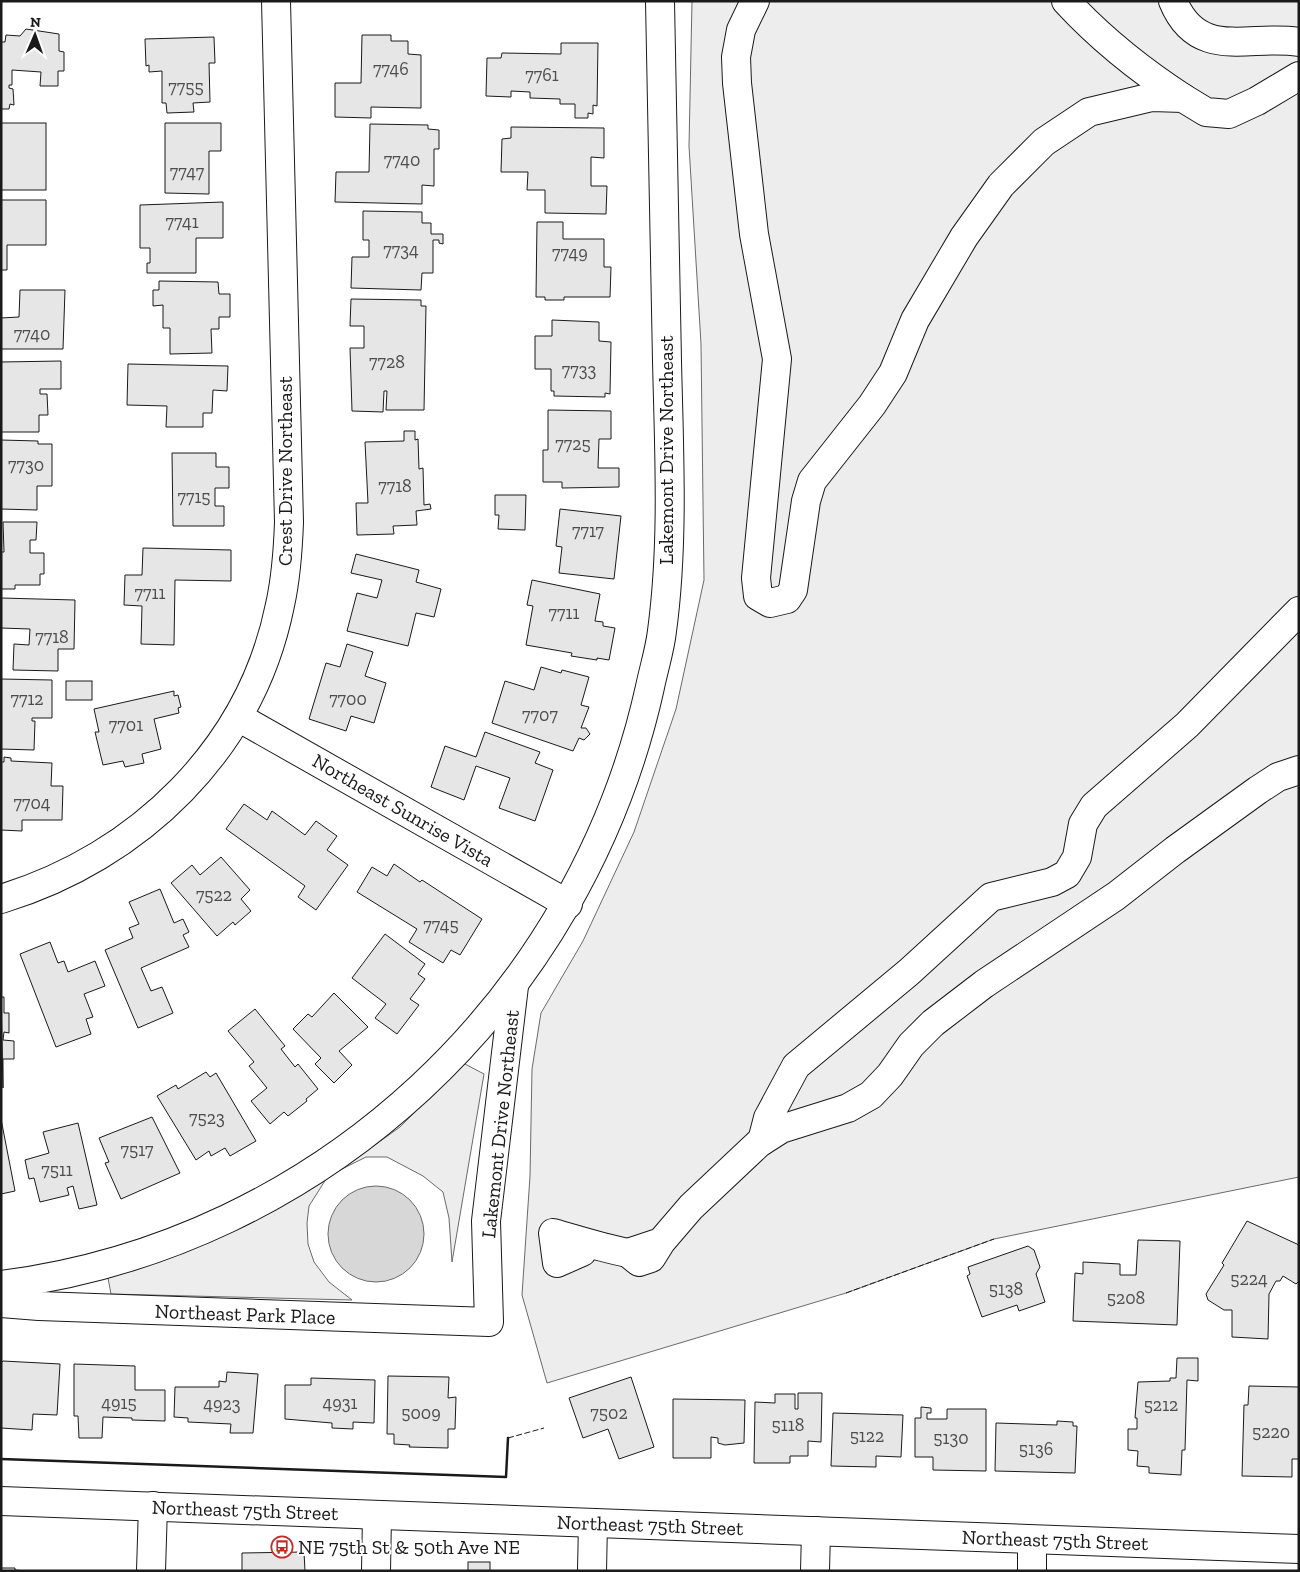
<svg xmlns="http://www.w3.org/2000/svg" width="1300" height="1572" font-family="'Zilla Slab',serif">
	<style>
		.built { fill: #ededed; stroke: #6a6a6a }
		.water { fill: #d7d7d7; stroke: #6a6a6a }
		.building { fill: #e6e6e6; stroke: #1a1a1a }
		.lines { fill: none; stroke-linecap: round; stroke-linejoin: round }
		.minor-casing { stroke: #1a1a1a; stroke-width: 30 }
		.major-casing { stroke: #1a1a1a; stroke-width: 30 }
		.minor { stroke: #fff; stroke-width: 28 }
		.major { stroke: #fff; stroke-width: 28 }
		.fence { stroke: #1a1a1a; stroke-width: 1; stroke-dasharray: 6 2.5; stroke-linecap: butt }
		.wall { stroke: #1a1a1a; stroke-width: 2.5 }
		.labels { text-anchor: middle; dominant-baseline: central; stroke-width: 4; stroke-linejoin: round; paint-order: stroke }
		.number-label { font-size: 18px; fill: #4d4d4d }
		.street-label { font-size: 20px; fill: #1a1a1a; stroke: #fff }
		.poi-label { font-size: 20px; fill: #1a1a1a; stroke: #fff; text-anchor: start }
	</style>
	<rect width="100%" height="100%" fill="#fff"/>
	<!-- built -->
	<g class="built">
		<path d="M692,1H1299V1177L994,1239L846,1293L547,1383L522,1295L530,1176L532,1069L541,1013L583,941L634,832L676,709L704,580L701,344L689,146Z"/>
		<path d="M463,1063L484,1074L452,1262L449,1218L443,1192L423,1176L387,1157H366L338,1171L400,1127Z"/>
		<path d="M328,1176L309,1206L307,1223L308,1244L314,1262L329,1282L352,1300L111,1294L108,1278L218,1238Z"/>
	</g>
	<!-- water -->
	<circle class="water" cx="376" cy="1234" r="48"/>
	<!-- building -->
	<g class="building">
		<path d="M26,29L59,34V51L64,52V71H58V86H40L41,72L12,70V85H9V88L13,89L14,105L10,104L9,109H1V42H5L6,35L20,36Z"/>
		<path d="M362,35H391V41H408V54L421,55V108L371,107V118L335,117V83H361Z"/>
		<path d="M214,37L215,63H209L210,102L193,103L194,112L167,113L166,103H162V71L149,72V65L146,66L145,39Z"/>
		<path d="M561,43H598L597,106L593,105V114L588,113V118H575V104H560V99L530,98V92L511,91V97L486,96L487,58H501L502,53L561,54Z"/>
		<rect x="1" y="123" width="45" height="67"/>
		<path d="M165,123H221V151H209V194L165,193Z"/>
		<path d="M370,124L428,125V129L439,130V149H434V186L422,185V204L335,202L336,172H369Z"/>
		<path d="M511,127L604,128V158L591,157V186H607L606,214L545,213V190H527L528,172H501L502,139L511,138Z"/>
		<path d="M1,200H46V245H7V270H1Z"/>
		<path d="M223,202V238H196V273H147V263H150V248H140V205Z"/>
		<path d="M363,211L422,212V223H431V234H443V244L439,243V240H433V273H422L421,290L351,288L352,257H369V240H363Z"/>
		<path d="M537,222H563V239H604V267H611L610,297H564V300H545V297H536Z"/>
		<path d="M159,281L218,282L219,294H230V317H219V329H211L212,353L170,354V328H163V305L153,306V290H159Z"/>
		<path d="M20,290H65L63,349H1V318L19,317Z"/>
		<path d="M351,299L421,300V306H426L424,410H386L387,391H384L383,412L352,411L350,348H364V326H350Z"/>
		<path d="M552,320L599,322V341L611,342L610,394L605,393V397L554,396V391H551V369H535V336H552Z"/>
		<path d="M61,361V389H40V394H47L48,415H39V432H1V362Z"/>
		<path d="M128,364L228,366L227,391L213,390L212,413H203V427H166L167,406L127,405Z"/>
		<path d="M548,410L611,411V439H599L598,468H619V487L562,488V482H543V450H548Z"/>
		<path d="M404,431H415V440L418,439L419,469L423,468L424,505L430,504L431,509L416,511L417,525L393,526L394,534L357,535L356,503H368L365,442L404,441Z"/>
		<path d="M1,440L38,441V444H52V486H37V510L1,509Z"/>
		<path d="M172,453H216V467H229V488H215V506H224V526H173Z"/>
		<path d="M495,495H526L525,530L498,529L499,515H495Z"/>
		<path d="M560,509L621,516L614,579L559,573L562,547L556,546Z"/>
		<path d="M3,522H37L36,540H30V553H44V574H40V585H15V589H1V552H4Z"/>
		<path d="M143,548L231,550V581L175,580L174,645L141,644L142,606L124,605L125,575H142Z"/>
		<path d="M356,554L419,570L416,582L441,589L434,617L416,613L408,646L347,631L357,593L377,598L382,580L351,573Z"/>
		<path d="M532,580L600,594L595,621L603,622V626L615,628L609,660L597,658V660L571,656L572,653L526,645L533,606L527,605Z"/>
		<path d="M1,598L75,600L74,649H58V671L13,670L14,644L29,645L30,629L1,628Z"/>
		<path d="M347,644L373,652L365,676L386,683L374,723L351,716L346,731L309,719L326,663L340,667Z"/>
		<path d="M541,667L561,673L562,670L589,677L581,705L589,707L581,728H586L590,734L584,740L579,738L573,751L492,723L505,681L534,690Z"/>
		<path d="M1,679L52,680V718H32V721H35L34,750L1,749Z"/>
		<rect x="66" y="681" width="26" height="19"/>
		<path d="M174,691V696L178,695L181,707L178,708L179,713L154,719L161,749L142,754L144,763L125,767L123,761L103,765L95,732H99L94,709Z"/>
		<path d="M485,732L540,752L535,763L553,770L535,821L499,808L510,778L476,766L464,800L431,787L445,746L476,757Z"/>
		<path d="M4,757L11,758V761L52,763L51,786H63L62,820H22V831L1,830V762H4Z"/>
		<path d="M244,804L267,820L272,811L305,835L316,821L337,836L327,850L348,865L316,910L298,897L305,886L226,829Z"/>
		<path d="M221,857L250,890L241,899L251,911L235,925L233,922L217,936L171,883L192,865L200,875Z"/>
		<path d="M394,864L420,882L422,880L482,919L460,955L451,950L443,963L409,942L417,929L357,892L372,867L387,876Z"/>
		<path d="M160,889L174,923L183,919L189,932L183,935L189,947L141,968L151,991L162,987L173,1013L138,1028L105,950L133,938L129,928L139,924L129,902Z"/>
		<path d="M385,934L425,964L418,974L425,979L410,999L419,1005L397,1034L375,1018L386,1004L352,978Z"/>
		<path d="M50,942L58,963L64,961L68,972L95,961L105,986L84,994L93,1017L86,1019L91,1034L56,1047L20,954Z"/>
		<path d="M334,993L368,1027L339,1051L352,1065L334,1083L315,1064L321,1058L293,1029L308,1014L312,1017Z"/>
		<path d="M1,997H4V1013H9V1033L4,1032L3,1040L14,1041V1059H3V1088Z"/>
		<path d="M255,1009L285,1046L281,1049L295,1067L298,1064L318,1089L306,1099L307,1101L288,1116L284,1112L270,1124L251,1101L267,1088L249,1066L254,1062L228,1031Z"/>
		<path d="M206,1072L210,1077L216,1073L256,1141L230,1156L225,1148L211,1156L209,1151L196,1160L157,1096L176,1085L178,1089Z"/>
		<path d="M152,1117L180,1173L121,1199L105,1163L109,1162L99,1138Z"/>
		<path d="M1,1119L15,1191L1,1194Z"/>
		<path d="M78,1123L97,1205L79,1209L73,1186L67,1188L69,1195L40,1202L34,1178L29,1179L25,1160L49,1153L43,1132Z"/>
		<path d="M1247,1221L1299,1245V1281L1296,1284L1283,1276L1280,1281H1276L1269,1294L1268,1339L1232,1337V1310H1224L1208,1300L1206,1294L1224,1265L1222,1263Z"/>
		<path d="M1138,1240L1180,1241L1177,1325L1073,1321L1075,1273L1083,1274V1262L1120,1264V1275H1136Z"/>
		<path d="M1028,1246L1034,1250L1040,1267L1036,1274L1045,1302L1019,1311L1017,1305L982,1317L967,1276L970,1274L968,1267Z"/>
		<path d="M1177,1358H1198V1381L1187,1380L1185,1450H1182L1181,1475L1149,1473V1467L1137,1466L1138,1451L1128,1450V1429H1137V1418H1135L1138,1382L1170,1381V1378H1176Z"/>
		<path d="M3,1361L60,1364L57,1415L33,1414L32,1430L1,1428V1363Z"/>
		<path d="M74,1364L135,1366V1390H165V1421L132,1420V1418L103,1417L102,1438H79L78,1416H74Z"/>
		<path d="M227,1372L258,1374L253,1433H230L231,1424L188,1422V1418L174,1417L175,1387H219V1381L226,1382Z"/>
		<path d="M388,1376L449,1377L448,1398L456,1397L455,1429H448V1448L409,1447L410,1445L394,1444V1434H387Z"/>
		<path d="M631,1377L654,1447L619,1459L608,1429L583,1438L569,1398Z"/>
		<path d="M311,1378L375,1380L374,1423L353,1422V1429L332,1428V1423L285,1419V1385H311Z"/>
		<path d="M1249,1386L1299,1387V1459H1292V1477L1242,1476L1244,1405H1248Z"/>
		<path d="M798,1393H822L821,1442L808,1441V1456H790V1463H754L755,1402L775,1403V1394H795V1409H798Z"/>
		<path d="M673,1399L745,1400L744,1443L725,1445L718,1443V1438L711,1437V1458H673Z"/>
		<path d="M921,1407L931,1408V1413H927V1419H947V1409H986V1471L933,1470V1457H915V1418H921Z"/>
		<path d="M833,1413L903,1415L901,1457L876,1456V1467L831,1466Z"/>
		<path d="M1057,1421L1073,1422V1426H1077L1075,1473L995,1471L996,1423L1057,1425Z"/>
		<path d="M304,1552L305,1571H242V1553Z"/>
		<rect x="468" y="1562" width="22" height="9"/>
		<path d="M1,1568H15V1570L26,1571H1Z"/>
	</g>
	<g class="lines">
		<!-- minor casing -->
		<g class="minor-casing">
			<g id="minor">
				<path d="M755,1L741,30L736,57L737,83L754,234L777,359L756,578L758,596L770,603L787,599L793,590L806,501L812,481L872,405L893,373L915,320L964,237L1001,185L1044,142L1089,112L1152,97L1183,98L1206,112L1229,114L1257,101L1299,76"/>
				<path d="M1066,1C1101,39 1140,70 1183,98"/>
				<path d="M1173,1C1198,62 1250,34 1299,42"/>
				<path d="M238,717L568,904"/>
				<path d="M1,899C139,857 251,749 280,605C286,578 288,550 289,522L276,1"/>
				<path d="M762,1141L768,1118L796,1066L909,972L991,897L1052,882L1067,874L1077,857L1083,824L1094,806L1187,725L1299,611"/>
				<path d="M661,1242L628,1253L639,1262L651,1258L661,1242L691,1207L759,1143L781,1129L848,1108L871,1095L890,1075L911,1045L933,1023L984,984L1116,896L1175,850L1258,790L1278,777L1299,770"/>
				<path d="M585,1243L582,1252L557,1263L553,1233C578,1240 602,1248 628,1253"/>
				<path d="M1,1285C322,1244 581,1000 650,687C654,668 660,649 662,631C674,542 669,450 667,361C665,241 663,121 660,1"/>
				<path d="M1,1303L39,1306L489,1322L486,1221L514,986"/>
				<path d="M151,1571L153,1506"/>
				<path d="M376,1571L377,1515"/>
				<path d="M592,1571L593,1523"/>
				<path d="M815,1571L816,1531"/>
				<path d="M1032,1571V1540"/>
			</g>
		</g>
		<!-- major casing -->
		<g class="major-casing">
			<path id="major" d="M1,1501L1299,1549"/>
		</g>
		<!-- minor -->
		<use href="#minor" class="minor"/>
		<!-- major -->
		<use href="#major" class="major"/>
		<!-- fence -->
		<g class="fence">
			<path d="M846,1293L994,1239"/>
			<path d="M508,1438L544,1428"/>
		</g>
		<!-- wall -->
		<path class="wall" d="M1,1459L506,1477L508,1438"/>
	</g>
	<!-- icons -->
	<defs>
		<g id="bus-ring" transform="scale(1.125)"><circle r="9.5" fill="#fff" stroke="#c62828" stroke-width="1.5"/><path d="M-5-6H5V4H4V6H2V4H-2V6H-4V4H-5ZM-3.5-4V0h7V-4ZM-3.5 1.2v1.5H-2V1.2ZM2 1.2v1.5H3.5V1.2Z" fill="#c62828"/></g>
	</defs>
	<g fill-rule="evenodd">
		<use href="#bus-ring" x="282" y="1547"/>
	</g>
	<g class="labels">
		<!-- number labels -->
		<g class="number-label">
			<text x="391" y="69">7746</text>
			<text x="542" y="75">7761</text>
			<text x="186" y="87">7755</text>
			<text x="402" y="160">7740</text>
			<text x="187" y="172">7747</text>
			<text x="182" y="222">7741</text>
			<text x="401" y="250">7734</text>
			<text x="570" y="253">7749</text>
			<text x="32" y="334">7740</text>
			<text x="387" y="362">7728</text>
			<text x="579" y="370">7733</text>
			<text x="573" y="444">7725</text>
			<text x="26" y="465">7730</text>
			<text x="395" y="486">7718</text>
			<text x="194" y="497">7715</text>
			<text x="588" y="531">7717</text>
			<text x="150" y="593">7711</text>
			<text x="564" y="613">7711</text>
			<text x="52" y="637">7718</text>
			<text x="27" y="699">7712</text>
			<text x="348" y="699">7700</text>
			<text x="540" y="715">7707</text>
			<text x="126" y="725">7701</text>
			<text x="32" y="803">7704</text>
			<text x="214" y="895">7522</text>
			<text x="441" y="925">7745</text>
			<text x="207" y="1118">7523</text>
			<text x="137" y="1150">7517</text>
			<text x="57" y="1170">7511</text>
			<text x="1249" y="1279">5224</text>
			<text x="1006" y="1289">5138</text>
			<text x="1126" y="1298">5208</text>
			<text x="119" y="1403">4915</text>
			<text x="340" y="1403">4931</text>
			<text x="222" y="1404">4923</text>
			<text x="1161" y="1405">5212</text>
			<text x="421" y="1413">5009</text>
			<text x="609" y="1413">7502</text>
			<text x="788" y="1425">5118</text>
			<text x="1271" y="1432">5220</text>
			<text x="867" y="1436">5122</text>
			<text x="951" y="1438">5130</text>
			<text x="1036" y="1449">5136</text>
		</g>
		<!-- street labels -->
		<g class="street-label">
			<text transform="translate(666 450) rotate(-90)">Lakemont Drive Northeast</text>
			<text transform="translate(285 471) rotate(-90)">Crest Drive Northeast</text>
			<text transform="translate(403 810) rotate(30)">Northeast Sunrise Vista</text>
			<text transform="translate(500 1124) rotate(-84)">Lakemont Drive Northeast</text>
			<text transform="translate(245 1314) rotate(2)">Northeast Park Place</text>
			<text transform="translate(245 1510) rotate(2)">Northeast 75th Street</text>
			<text transform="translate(650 1525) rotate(2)">Northeast 75th Street</text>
			<text transform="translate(1055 1540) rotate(2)">Northeast 75th Street</text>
		</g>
		<!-- poi labels -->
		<g class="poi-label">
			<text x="298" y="1547">NE 75th St &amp; 50th Ave NE</text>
		</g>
	</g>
	<!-- border -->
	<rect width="1300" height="1572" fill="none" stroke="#1a1a1a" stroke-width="5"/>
	<!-- north arrow -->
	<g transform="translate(35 35) rotate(2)" stroke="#ffffff" stroke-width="4" paint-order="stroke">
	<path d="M0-4L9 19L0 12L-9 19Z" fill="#1a1a1a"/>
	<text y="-8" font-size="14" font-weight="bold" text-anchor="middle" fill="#1a1a1a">N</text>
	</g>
</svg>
